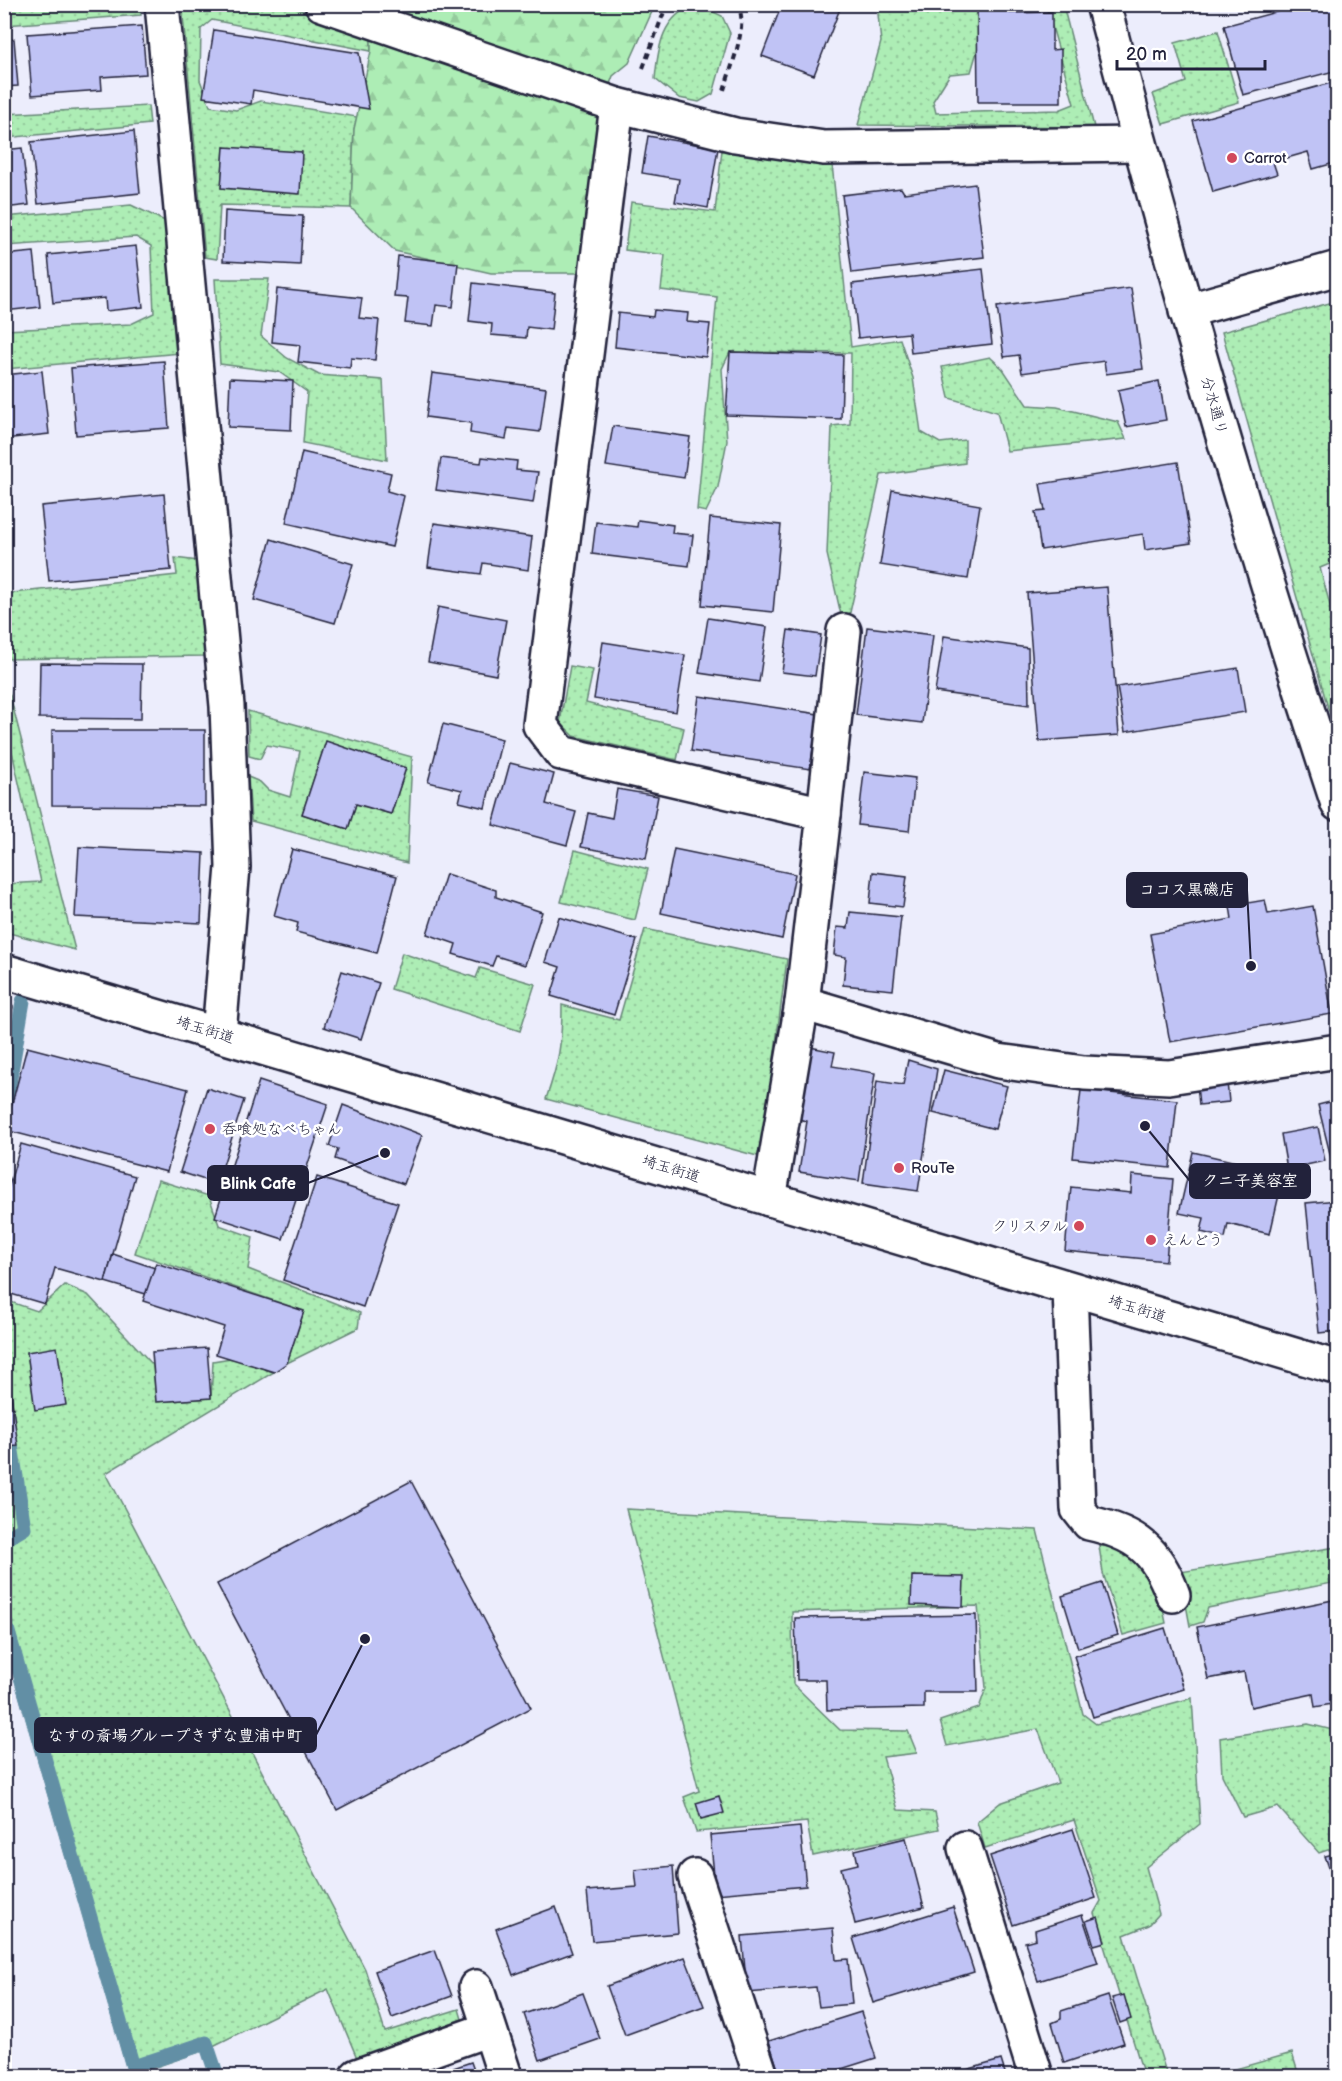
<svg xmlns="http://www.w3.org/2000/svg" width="1342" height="2081" font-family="'Balsamiq Sans','Klee One',sans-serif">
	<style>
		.grass { fill: url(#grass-dots); stroke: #688878; stroke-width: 1.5; fill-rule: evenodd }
		.forest { fill: url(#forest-firs); stroke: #688878; stroke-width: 1.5 }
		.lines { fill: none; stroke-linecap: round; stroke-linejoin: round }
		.stream { stroke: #628fa5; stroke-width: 15 }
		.building { fill: #c0c3f5; stroke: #22223b; stroke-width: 1.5 }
		.minor-casing { stroke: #22223b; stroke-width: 38 }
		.path { stroke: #22223b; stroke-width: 4; stroke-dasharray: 6 4.5; stroke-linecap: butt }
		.minor { stroke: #fff; stroke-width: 33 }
		.poi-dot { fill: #d1495b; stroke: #fff; stroke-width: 2 }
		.labels { text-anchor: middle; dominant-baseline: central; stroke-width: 5; stroke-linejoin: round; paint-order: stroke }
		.poi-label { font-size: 15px; fill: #22223b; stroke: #fff; text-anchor: start }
		.street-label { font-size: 15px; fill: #22223b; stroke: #fff }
		.leader { fill: none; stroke: #22223b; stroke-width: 2 }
		.callout-dot { fill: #22223b; stroke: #fff; stroke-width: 2 }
		.callout { fill: #22223b; stroke: #22223b; stroke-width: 2 }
		.callout-label { font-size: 16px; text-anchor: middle; font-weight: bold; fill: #fff }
	</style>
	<defs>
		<pattern id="grass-dots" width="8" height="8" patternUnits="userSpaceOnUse" patternTransform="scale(1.5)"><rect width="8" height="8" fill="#adedb5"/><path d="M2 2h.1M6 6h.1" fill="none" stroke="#95cb9d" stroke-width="1.8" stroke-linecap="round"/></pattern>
		<pattern id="forest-firs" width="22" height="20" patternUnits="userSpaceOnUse" patternTransform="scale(1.5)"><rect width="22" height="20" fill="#adedb5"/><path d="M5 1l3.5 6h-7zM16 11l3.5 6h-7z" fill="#95cb9d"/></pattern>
	</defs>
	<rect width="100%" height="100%" fill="#ecedfc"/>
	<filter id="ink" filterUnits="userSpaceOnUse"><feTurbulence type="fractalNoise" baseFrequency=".0167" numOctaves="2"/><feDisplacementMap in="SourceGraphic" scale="12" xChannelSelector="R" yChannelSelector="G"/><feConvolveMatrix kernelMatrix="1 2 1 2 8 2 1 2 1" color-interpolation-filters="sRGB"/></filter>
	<g filter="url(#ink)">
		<!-- grass -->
		<g class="grass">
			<path d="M5,4L140,5L141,15L5,25Z"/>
			<path d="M697,4L722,16L730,33L713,94L699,102L679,98L655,79C658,47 662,15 697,4Z"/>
			<path d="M182,5H286L371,34V51L212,20L201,29L200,80L210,106L236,110L261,101L357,117L354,129L351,208L220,205L217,259L205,257ZM224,147L299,194L221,188Z"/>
			<path d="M877,5H986L988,14L971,72L950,74L933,101L936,113L1059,110L1074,104L1046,5H1063L1094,127L858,125L881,42Z"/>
			<path d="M1218,31L1239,102L1163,124L1153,94L1186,82L1175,43Z"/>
			<path d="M148,106L150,124L5,138V114Z"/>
			<path d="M722,150L832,164L851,347L900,339L913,378L921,432L940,443L965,440V463L881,475L849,617L842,619L827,554L832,426L850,424L851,353L730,352L722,369L727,441L718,487L706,512L697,510L717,297L661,290L665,255L625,250L631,202L715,212Z"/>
			<path d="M131,205L167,222L180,353L5,369V330L131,324L154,313L151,246L136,237L5,246V217Z"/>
			<path d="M215,279H269L261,336L287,358L319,375L383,380L387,460L303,443L307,392L279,372L220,364Z"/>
			<path d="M1337,301L1338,491L1335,492L1337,503V561L1320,568L1337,631V731L1328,708L1222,332Z"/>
			<path d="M990,357L1003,369L1027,405L1057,407L1118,422L1126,439L1007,451L997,412L949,398L942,367Z"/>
			<path d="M175,558L198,561L206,656L5,659L4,594L177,575Z"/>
			<path d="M570,666L593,670L586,703L684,728L677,760L574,736L560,722Z"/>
			<path d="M5,676L75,950L5,932V884L41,882L5,720Z"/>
			<path d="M248,711L412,757L407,863L251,821L248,777L260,782L268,790L290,797L300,751L267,745L260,759L249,756ZM326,742L406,768L391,814L356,804L348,829L302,814Z"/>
			<path d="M575,850L648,869L635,920L561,902Z"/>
			<path d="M645,929L787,959L761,1157L546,1099C559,1062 562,1044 562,1005L619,1020Z"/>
			<path d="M402,953L476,978L480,968L535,984L520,1031L391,989Z"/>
			<path d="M158,1180L209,1196L219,1225L253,1237L248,1269L360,1313L358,1328L287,1363L304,1311L135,1253Z"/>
			<path d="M65,1285L88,1295L153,1365L156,1402L211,1398L213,1361L231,1358L274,1372L106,1473L365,1969L385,2032L459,2009L462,2019L357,2058L328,1989L205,2050L129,2076L5,1645V1447L18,1445L10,1387H5V1300L37,1311ZM57,1348L65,1405L35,1409L27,1352Z"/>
			<path d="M626,1509L1037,1530L1083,1714L1096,1724L1192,1698L1200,1824L1146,1867L1159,1914L1149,1925L1124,1935L1167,2076H1144L1094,1913L1101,1901L1074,1820L985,1848L977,1822L1000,1803L1058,1783L1038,1729L947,1746L940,1721L979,1708L986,1688L978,1606L792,1612L793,1684L840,1730L908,1731L917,1753L883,1757L898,1810L935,1812L939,1829L813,1856L807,1822L696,1832L684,1797L699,1791Z"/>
			<path d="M1099,1546L1130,1548L1155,1571L1166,1623L1123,1635L1103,1573Z"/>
			<path d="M1337,1547V1582L1208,1608L1203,1622L1190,1626L1180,1572Z"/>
			<path d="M1308,1724L1337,1731V1847L1319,1853L1278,1807L1243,1817L1222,1775L1220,1738Z"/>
			<path d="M1292,2053L1299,2076H1215L1214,2075Z"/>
		</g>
		<!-- forest -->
		<path class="forest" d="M358,5H655L629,63L613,76L600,111L584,273H491L395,251L351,208L354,129L371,51V34Z"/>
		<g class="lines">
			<!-- stream -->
			<g class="stream">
				<path d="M4,1113L23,1001"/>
				<path d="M4,1540L24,1528L8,1426"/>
				<path d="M4,1618L133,2067L206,2043L217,2076"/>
			</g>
		</g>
		<!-- building -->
		<g class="building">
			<path d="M782,4L841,6L814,75L762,56Z"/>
			<path d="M977,4H1012L1010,13L1052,12V50L1061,49V102H978Z"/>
			<path d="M1306,4H1336L1338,70L1243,95L1224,26Z"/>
			<path d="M142,26L146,74L101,77L102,90L32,95L27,34Z"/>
			<path d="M214,30L359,53L369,109L253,90L251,104L203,97Z"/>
			<path d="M14,39L18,86L4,87V40Z"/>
			<path d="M1338,81V162L1313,169L1308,152L1273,162L1277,174L1213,192L1193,121Z"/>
			<path d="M134,131L140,193L38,204L31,142Z"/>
			<path d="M648,136L718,148L708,208L675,202L679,179L642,173Z"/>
			<path d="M224,147L302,152L300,194L221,188Z"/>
			<path d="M22,148L29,205L4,208V150Z"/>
			<path d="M975,184L984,257L852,273L842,195L901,188L904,193Z"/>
			<path d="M225,211L303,216L300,265L223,261Z"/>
			<path d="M136,246L143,307L106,311L105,298L53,303L48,255Z"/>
			<path d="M34,252L40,307L4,311V255Z"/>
			<path d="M398,256L458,263L453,307L436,305L433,326L405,323L408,298L394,297Z"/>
			<path d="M983,269L992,344L911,353L909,333L858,338L852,284Z"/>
			<path d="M473,283L555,293L551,330L527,327L526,338L491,335L492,324L469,321Z"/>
			<path d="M1131,288L1143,369L1106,374L1104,361L1022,373L1019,355L1004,357L997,307Z"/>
			<path d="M277,289L362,298L359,318L379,320L375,360L351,358L350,368L298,362L300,345L272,342Z"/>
			<path d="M654,310L688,313L687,322L710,324L706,357L615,347L618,313L653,317Z"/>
			<path d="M730,352L843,355L841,419L726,415Z"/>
			<path d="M164,361L169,428L76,435L71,368Z"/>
			<path d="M42,371L49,434L4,439V375Z"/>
			<path d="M432,373L546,388L540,432L508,428L506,439L470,433L471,423L426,417Z"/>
			<path d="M230,378L293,381L291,430L228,427Z"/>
			<path d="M1159,381L1166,420L1126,427L1118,390Z"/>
			<path d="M613,426L690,437L684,478L606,466Z"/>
			<path d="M302,452L391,473L387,491L404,496L392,547L286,523Z"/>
			<path d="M482,457L517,461L516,470L538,472L533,503L436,490L441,458L481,463Z"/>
			<path d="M1178,462L1191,543L1145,550L1143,534L1041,550L1035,512L1045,511L1040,484Z"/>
			<path d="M4,476H8L12,504L4,505Z"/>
			<path d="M892,490L980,505L968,579L880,565Z"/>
			<path d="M164,494L171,570L49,581L41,506Z"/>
			<path d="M710,518L781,525L773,612L702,605Z"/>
			<path d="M638,520L673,525L672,533L693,535L689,566L592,554L596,522L637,527Z"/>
			<path d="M434,523L532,537L528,570L483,563L481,574L428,567Z"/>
			<path d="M271,539L353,564L335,623L254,600Z"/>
			<path d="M1338,581V609L1330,583Z"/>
			<path d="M1107,587L1119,735L1039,741L1027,593Z"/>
			<path d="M438,607L506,620L496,675L428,662Z"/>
			<path d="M708,618L767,627L759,682L699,673Z"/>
			<path d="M867,627L933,635L922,723L856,715Z"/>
			<path d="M788,630L821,635L815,676L782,672Z"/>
			<path d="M944,636L1028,648L1029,705L935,692Z"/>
			<path d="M603,642L685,655L676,712L594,699Z"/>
			<path d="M40,663L142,664L141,719L39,718Z"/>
			<path d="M1238,668L1245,712L1125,732L1117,687Z"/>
			<path d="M699,696L818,714L810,769L691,751Z"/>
			<path d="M443,724L502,739L485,808L459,802L462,790L428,782Z"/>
			<path d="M52,730H205V806L52,805Z"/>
			<path d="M326,741L406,768L391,814L356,804L348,829L302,814Z"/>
			<path d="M510,763L554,774L546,804L576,812L567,845L493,825Z"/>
			<path d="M864,772L915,778L909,831L858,825Z"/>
			<path d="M617,789L658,796L646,859L581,847L588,813L612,818Z"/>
			<path d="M79,847L204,853L201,923L75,917Z"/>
			<path d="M292,849L397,876L377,953L296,932L298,923L274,916Z"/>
			<path d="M674,849L795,874L782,939L661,913Z"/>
			<path d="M873,872L907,876L903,907L870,903Z"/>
			<path d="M446,874L496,890V897L542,912L525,965L496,956L492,966L453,954L456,944L427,934Z"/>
			<path d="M1265,900L1268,914L1313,906L1332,1014L1170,1042L1150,934L1232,919L1230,906Z"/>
			<path d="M850,912L901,917L893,990L843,985L846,957L834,955L837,927L848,928Z"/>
			<path d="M559,917L637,940L614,1015L551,996L560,967L545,962Z"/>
			<path d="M342,971L379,983L361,1039L324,1027Z"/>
			<path d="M4,1004L13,1006L4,1056Z"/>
			<path d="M27,1047L188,1089L167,1172L5,1130Z"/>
			<path d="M810,1047L835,1052L832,1066L875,1073L859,1181L799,1172L807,1121L798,1119Z"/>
			<path d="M908,1060L937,1069L918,1191L863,1183L877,1081L903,1085Z"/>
			<path d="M944,1070L1007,1086L995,1129L933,1113Z"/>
			<path d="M259,1081L328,1104L283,1239L215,1217Z"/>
			<path d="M1227,1082L1229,1102L1199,1105L1197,1085Z"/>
			<path d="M207,1088L244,1100L217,1184L180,1172Z"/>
			<path d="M1081,1090L1177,1100L1170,1168L1073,1158Z"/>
			<path d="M1338,1100V1169L1334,1170L1318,1105Z"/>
			<path d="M343,1105L422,1135L404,1184L335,1159L338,1149L329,1146Z"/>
			<path d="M1318,1127L1325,1161L1287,1169L1281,1134Z"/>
			<path d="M21,1144L135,1176L105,1282L55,1268L45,1304L4,1292V1203Z"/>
			<path d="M1193,1152L1284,1173L1270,1234L1228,1224L1225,1238L1201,1232L1204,1218L1179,1213Z"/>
			<path d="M1132,1175L1173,1179L1166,1261L1065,1251L1071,1187L1131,1193Z"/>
			<path d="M317,1177L398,1203L363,1307L283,1280Z"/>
			<path d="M1338,1200V1331L1319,1333L1306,1203Z"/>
			<path d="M113,1254L155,1268L146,1294L105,1282Z"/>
			<path d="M156,1263L304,1311L287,1363L274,1372L216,1354L224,1327L143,1301Z"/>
			<path d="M57,1347L66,1405L35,1410L27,1352Z"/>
			<path d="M207,1348L211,1398L156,1402L152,1352Z"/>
			<path d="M4,1387H10L18,1446L4,1447Z"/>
			<path d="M411,1481L531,1708L337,1810L217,1584Z"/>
			<path d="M912,1576L964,1577L963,1607L911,1605Z"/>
			<path d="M1102,1583L1118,1635L1078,1648L1062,1596Z"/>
			<path d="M1338,1599V1703L1315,1707L1313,1694L1251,1707L1244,1672L1208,1679L1197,1627Z"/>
			<path d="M976,1615L978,1692H924V1708L827,1710L826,1680H797L795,1618Z"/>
			<path d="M1165,1628L1184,1689L1093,1717L1074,1656Z"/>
			<path d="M719,1796L724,1813L701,1819L696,1803Z"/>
			<path d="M800,1827L806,1886L716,1894L710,1835Z"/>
			<path d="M1073,1829L1096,1898L1013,1925L990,1856Z"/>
			<path d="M906,1838L924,1907L855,1924L841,1868L858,1864L855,1850Z"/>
			<path d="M1338,1853V1894L1325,1856Z"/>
			<path d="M673,1866L678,1933L592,1941L587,1891L637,1887L635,1870Z"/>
			<path d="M556,1907L572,1953L513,1975L496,1929Z"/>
			<path d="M953,1907L974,1972L873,2003L853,1938Z"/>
			<path d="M1082,1915L1098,1963L1038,1981L1025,1942L1036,1939L1035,1930Z"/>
			<path d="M1098,1917L1105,1942L1094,1945L1086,1921Z"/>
			<path d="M833,1928L836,1960L848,1959L852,2004L819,2007L816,1987L747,1993L742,1936Z"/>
			<path d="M435,1950L452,1996L392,2018L375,1971Z"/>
			<path d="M685,1957L704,2006L625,2035L607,1986Z"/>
			<path d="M583,1993L600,2039L540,2060L524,2014Z"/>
			<path d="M1124,1995L1131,2019L1120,2023L1112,1998Z"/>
			<path d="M1108,1996L1124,2043L1064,2063L1052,2023L1061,2019V2011Z"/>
			<path d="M861,2012L876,2058L819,2076H780L769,2041Z"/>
			<path d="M1001,2060L1006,2076H945Z"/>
			<path d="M471,2062L476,2076H430Z"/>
		</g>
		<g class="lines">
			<!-- minor casing -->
			<g class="minor-casing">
				<g id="minor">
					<path d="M162,4L227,706L233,867L219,1034"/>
					<path d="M322,4L617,105L735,135L824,148L1139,144"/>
					<path d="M1103,4C1173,273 1251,540 1338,804"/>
					<path d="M617,105L540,725L561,753L824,814L802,1003L769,1199"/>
					<path d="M1186,311L1338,268"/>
					<path d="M824,814L844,631"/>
					<path d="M4,971L1338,1368"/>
					<path d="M802,1003L998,1061L1084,1073L1169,1077L1338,1051"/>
					<path d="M1070,1289L1078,1509L1089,1523C1136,1533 1157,1550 1173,1595"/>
					<path d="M965,1848L1036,2076"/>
					<path d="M695,1876L761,2076"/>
					<path d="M476,1987L505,2076"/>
					<path d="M357,2076L489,2029"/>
				</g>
			</g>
			<!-- path -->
			<g class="path">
				<path d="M643,68L667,4"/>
				<path d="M724,90C730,69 750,23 737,4"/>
			</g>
			<!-- minor -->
			<use href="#minor" class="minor"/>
		</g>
	</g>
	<!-- markers -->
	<g class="poi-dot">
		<circle cx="1232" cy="158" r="6"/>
		<circle cx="210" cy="1129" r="6"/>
		<circle cx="899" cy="1168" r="6"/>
		<circle cx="1079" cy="1226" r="6"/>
		<circle cx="1151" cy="1240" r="6"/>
	</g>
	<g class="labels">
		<!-- poi labels -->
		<g class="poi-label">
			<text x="1244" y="158">Carrot</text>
			<text x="222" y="1129">呑喰処なべちゃん</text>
			<text x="911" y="1168">RouTe</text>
			<text x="1067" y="1226" text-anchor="end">クリスタル</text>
			<text x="1163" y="1240">えんどう</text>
		</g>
		<!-- street labels -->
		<g class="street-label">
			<text transform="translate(1214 406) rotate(74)">分水通り</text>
			<text transform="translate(205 1030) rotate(17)">埼玉街道</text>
			<text transform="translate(671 1169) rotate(17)">埼玉街道</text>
			<text transform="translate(1137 1309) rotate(17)">埼玉街道</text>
		</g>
	</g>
	<!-- callouts -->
	<path class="leader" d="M1251 966L1247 890M1145 1126L1190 1181M385 1153L308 1183M365 1639L316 1735"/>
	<g class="callout-dot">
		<circle cx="1251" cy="966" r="6"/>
		<circle cx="1145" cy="1126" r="6"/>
		<circle cx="385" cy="1153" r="6"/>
		<circle cx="365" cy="1639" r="6"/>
	</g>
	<g class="callout">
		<rect x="1127" y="873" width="120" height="34" rx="6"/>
		<rect x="1190" y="1164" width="120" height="34" rx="6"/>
		<rect x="208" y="1166" width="100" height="34" rx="6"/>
		<rect x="35" y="1718" width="281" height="34" rx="6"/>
	</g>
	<g class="callout-label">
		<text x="1187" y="895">ココス黒磯店</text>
		<text x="1250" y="1186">クニ子美容室</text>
		<text x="258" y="1189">Blink Cafe</text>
		<text x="175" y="1741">なすの斎場グループきずな豊浦中町</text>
	</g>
	<!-- margin -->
	<rect width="1342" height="2081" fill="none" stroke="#fff" stroke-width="24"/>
	<rect x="12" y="12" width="1318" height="2057" fill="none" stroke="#22223b" stroke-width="2" filter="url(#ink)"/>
	<!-- scale -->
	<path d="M1117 60v9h148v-9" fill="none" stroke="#22223b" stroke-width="3"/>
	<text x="1126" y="60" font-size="18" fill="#22223b" stroke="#ffffff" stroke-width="4.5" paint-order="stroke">20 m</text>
</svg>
